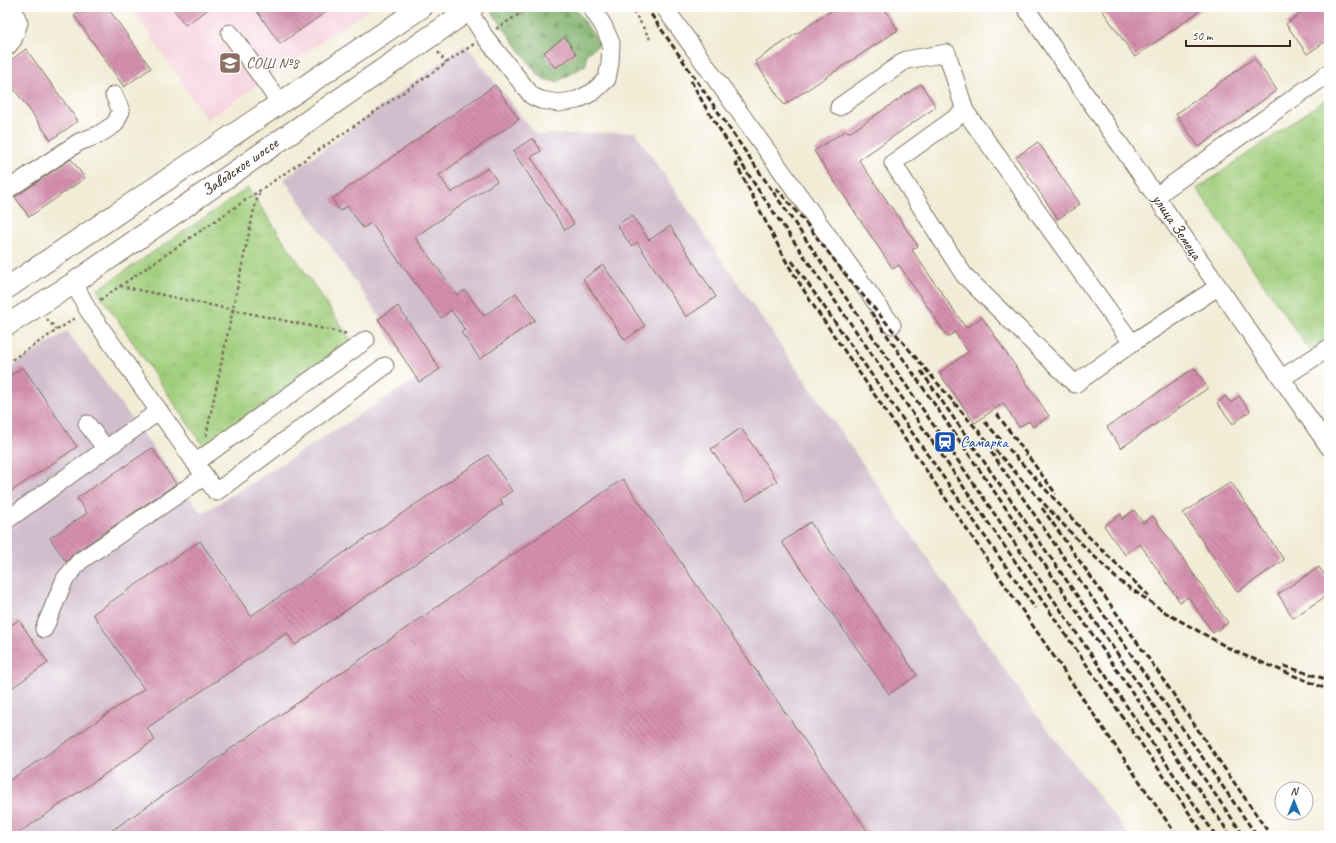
<svg xmlns="http://www.w3.org/2000/svg" width="1336" height="843" font-family="Caveat,sans-serif">
	<style>
		.built { fill: #f5cfdb }
		.industrial { fill: #d1bdcc }
		.grass { fill: url(#grass-tufts); stroke: #6e7c4c }
		.forest { fill: url(#forest-firs); stroke: #5e6e44 }
		.building { fill: url(#building-back-hatch) }
		.lines { fill: none; stroke-linecap: round; stroke-linejoin: round }
		.minor-casing { stroke: #7b6e5e; stroke-width: 19 }
		.major-casing { stroke: #7b6e5e; stroke-width: 23 }
		.path { stroke: #7b6e5e; stroke-width: 2.5; stroke-dasharray: 3 3; stroke-linecap: butt }
		.minor { stroke: #fff; stroke-width: 17 }
		.major { stroke: #fff; stroke-width: 21 }
		.rail { stroke: #3b2a1e; stroke-width: 3; stroke-dasharray: 6 3; stroke-linecap: butt }
		.labels { text-anchor: middle; dominant-baseline: central; stroke-width: 3; stroke-linejoin: round; paint-order: stroke }
		.education-label { font-size: 16px; fill: #785e54; stroke: #fff; text-anchor: start }
		.street-label { font-size: 16px; fill: #3b2a1e; stroke: #fff }
		.transit-label { font-size: 16px; fill: #164399; stroke: #fff; text-anchor: start }
	</style>
	<defs>
		<pattern id="grass-tufts" width="24" height="20" patternUnits="userSpaceOnUse"><rect width="24" height="20" fill="#a0ce7b"/><path d="M3 7l-1-3M5 7V3M7 7l1-3M15 17l-1-3M17 17v-4M19 17l1-3" fill="none" stroke="#8bb16a"/></pattern>
		<pattern id="forest-firs" width="22" height="20" patternUnits="userSpaceOnUse"><rect width="22" height="20" fill="#80b16b"/><path d="M5 1l3.5 6h-7zM16 11l3.5 6h-7z" fill="#6a9057"/></pattern>
		<pattern id="building-back-hatch" width="6" height="6" patternUnits="userSpaceOnUse"><rect width="6" height="6" fill="#d590ae"/><path d="M-1 5l2 2M0 0l6 6M5-1l2 2" fill="none" stroke="#ae768d"/></pattern>
	</defs>
	<rect width="100%" height="100%" fill="#fff"/>
	<filter id="ink" filterUnits="userSpaceOnUse"><feTurbulence type="fractalNoise" baseFrequency=".025" numOctaves="2"/><feDisplacementMap in="SourceGraphic" scale="8" xChannelSelector="R" yChannelSelector="G"/><feConvolveMatrix kernelMatrix="1 2 1 2 8 2 1 2 1" color-interpolation-filters="sRGB"/></filter>
	<filter id="wash" filterUnits="userSpaceOnUse"><feTurbulence type="fractalNoise" baseFrequency=".012" numOctaves="4" result="noise"/><feDisplacementMap in="SourceGraphic" scale="16" xChannelSelector="R" yChannelSelector="G"/><feGaussianBlur stdDeviation="0.9" result="paint"/><feColorMatrix in="noise" values="0 0 0 0 0 0 0 0 0 0 0 0 0 0 0 0 0 1.4 0 .05"/><feComposite in="paint" operator="in"/></filter>
	<g filter="url(#wash)">
		<rect width="100%" height="100%" fill="#f1ecd5"/>
		<!-- built -->
		<path class="built" d="M131,7H373L207,120Z"/>
		<!-- industrial -->
		<path class="industrial" d="M465,44L536,135L635,132L741,288L1033,710L1129,836H7V370L67,331L202,514L421,376L284,179Z"/>
		<!-- grass -->
		<g class="grass">
			<path d="M1329,97V340L1311,352L1197,189Z"/>
			<path d="M248,188L351,340L204,447L97,290Z"/>
		</g>
		<!-- forest -->
		<path class="forest" d="M499,7H574L600,44L586,54V65L557,82L545,80L537,74L492,12Z"/>
		<g id="blocks">
			<!-- building -->
			<g class="building">
				<path d="M85,7H107L151,68L124,87L74,15Z"/>
				<path d="M172,7H212L185,25Z"/>
				<path d="M254,7H333L280,44Z"/>
				<path d="M837,7H883L898,30L784,105L755,61Z"/>
				<path d="M1100,7H1205L1135,57Z"/>
				<path d="M1309,7H1329V39L1307,54L1286,24Z"/>
				<path d="M565,37L576,54L555,68L544,52Z"/>
				<path d="M26,49L78,121L51,140L7,79V63Z"/>
				<path d="M1254,58L1277,90L1199,147L1176,114Z"/>
				<path d="M921,84L936,107L859,160L918,246L912,250L966,328L982,317L1049,416L1033,427L1029,421L1019,427L1003,403L975,423L939,373L968,352L955,332L948,337L899,265L893,269L814,151L845,131L851,132Z"/>
				<path d="M495,85L519,119L439,175L451,193L488,168L497,181L415,237L457,295L465,290L484,316L516,293L535,320L480,359L461,332L465,330L451,310L441,318L371,223L363,228L347,206L340,211L332,199Z"/>
				<path d="M533,138L541,151L531,157L574,224L565,230L513,151Z"/>
				<path d="M1038,142L1080,204L1058,219L1016,157Z"/>
				<path d="M71,159L85,178L29,217L15,197Z"/>
				<path d="M632,215L649,240L670,226L716,297L686,317L637,242L631,246L617,225Z"/>
				<path d="M603,265L645,326L625,340L583,279Z"/>
				<path d="M398,306L440,369L419,382L378,319Z"/>
				<path d="M23,367L77,447L7,494V378Z"/>
				<path d="M1194,368L1208,388L1121,448L1107,427Z"/>
				<path d="M1225,396L1231,403L1239,396L1250,411L1233,424L1217,403Z"/>
				<path d="M741,428L777,481L747,501L711,449Z"/>
				<path d="M152,448L176,484L74,553L66,562L50,538L87,513L77,498Z"/>
				<path d="M488,455L512,491L500,499L503,504L295,645L287,633L147,728L155,740L14,836H7V782L144,689L93,614L200,541L251,616Z"/>
				<path d="M623,479L871,836H104L290,708Z"/>
				<path d="M1231,482L1284,560L1237,592L1183,513Z"/>
				<path d="M1134,510L1143,523L1153,516L1228,623L1213,633L1188,597L1180,602L1140,544L1125,555L1104,526L1121,514L1122,519Z"/>
				<path d="M810,522L917,675L889,694L782,542Z"/>
				<path d="M1319,567L1329,581V594L1293,618L1278,594Z"/>
				<path d="M19,620L48,663L7,691V628Z"/>
			</g>
		</g>
	</g>
	<g filter="url(#ink)">
		<use href="#blocks" fill-opacity="0" stroke="#7b6e5e" stroke-width="1"/>
		<g class="lines">
			<!-- minor casing -->
			<g class="minor-casing">
				<g id="minor">
					<path d="M664,7L892,325"/>
					<path d="M1025,7L1329,447"/>
					<path d="M468,10L485,37L532,96L541,100L559,103L577,100L593,92L607,79L610,63L611,43L603,25L591,7"/>
					<path d="M230,33L280,103"/>
					<path d="M7,47L13,40L19,23L12,7"/>
					<path d="M839,107L906,60L947,53L965,111"/>
					<path d="M7,190L79,142L98,135L115,124L121,111L114,95"/>
					<path d="M1156,196L1329,73"/>
					<path d="M74,283L88,310L216,492L385,366"/>
					<path d="M1132,343L965,111L893,163L964,275L1075,384L1132,343L1218,287"/>
					<path d="M1282,378L1329,348"/>
					<path d="M87,424L106,449"/>
					<path d="M195,463L366,340"/>
					<path d="M7,520L159,411"/>
					<path d="M44,629L65,579L80,561L205,476"/>
				</g>
			</g>
			<!-- major casing -->
			<g class="major-casing">
				<g id="major">
					<path d="M7,288L422,7"/>
					<path d="M7,325L74,283L473,7"/>
				</g>
			</g>
			<!-- path -->
			<g class="path">
				<path d="M629,7L639,20L650,39"/>
				<path d="M496,29L530,7"/>
				<path d="M438,52L446,63"/>
				<path d="M120,286L348,334"/>
				<path d="M100,300L120,286L474,44"/>
				<path d="M47,319L57,330"/>
				<path d="M7,363L77,317"/>
				<path d="M206,436L254,209L260,191"/>
			</g>
			<!-- minor -->
			<use href="#minor" class="minor"/>
			<!-- major -->
			<use href="#major" class="major"/>
			<!-- rail -->
			<g class="rail">
				<path d="M646,7L1216,836"/>
				<path d="M691,81L706,108L759,191L1205,836"/>
				<path d="M735,162L787,263L813,305L1177,836"/>
				<path d="M776,188L801,217L845,274L967,418L1022,480L1074,536L1118,580L1168,614L1234,651L1329,690"/>
				<path d="M792,261L1035,608"/>
				<path d="M871,312L1231,836"/>
				<path d="M921,371L1244,836"/>
				<path d="M997,414L1056,494"/>
				<path d="M985,422L1016,457L1088,536L1149,596"/>
				<path d="M991,452L1257,836"/>
				<path d="M1042,508L1156,669L1271,836"/>
				<path d="M1284,666L1329,680"/>
			</g>
		</g>
	</g>
	<!-- icons -->
	<defs>
		<g id="school-square" transform="scale(1.15)"><rect x="-9" y="-9" width="18" height="18" rx="4" fill="#8d6e63" stroke="#fff"/><path d="M0-5L7-2L0 1L-7-2ZM-4 1L0 2.5L4 1V4Q0 6-4 4Z" fill="#fff"/></g>
		<g id="station-square" transform="scale(1.15)"><rect x="-9" y="-9" width="18" height="18" rx="4" fill="#1a4fb4" stroke="#fff"/><path d="M-3-6H3Q5-6 5-4V2Q5 4 3 4L4.5 6H3L1.5 4h-3L-3 6H-4.5L-3 4Q-5 4-5 2V-4Q-5-6-3-6ZM-3.5-4v3h7v-3ZM-3.5 1v1.5H-2V1ZM2 1v1.5H3.5V1Z" fill="#fff"/></g>
	</defs>
	<g fill-rule="evenodd">
		<use href="#school-square" x="230" y="63"/>
		<use href="#station-square" x="945" y="442"/>
	</g>
	<g class="labels">
		<!-- education labels -->
		<g class="education-label">
			<text x="246" y="63">СОШ №8</text>
		</g>
		<!-- street labels -->
		<g class="street-label">
			<text transform="translate(240 167) rotate(-35)">Заводское шоссе</text>
			<text transform="translate(1177 227) rotate(56)">улица Земеца</text>
		</g>
		<!-- transit labels -->
		<g class="transit-label">
			<text x="960" y="442">Самарка</text>
		</g>
	</g>
	<!-- margin -->
	<rect width="1336" height="843" fill="none" stroke="#fff" stroke-width="24"/>
	<!-- north arrow -->
	<g transform="translate(1294 801)"><circle r="19" fill="#ffffff" stroke="#b1aaa5"/>
	<path d="M0-3L7 15L0 10L-7 15Z" fill="#1f6fb2"/>
	<text y="-6" font-size="11" font-weight="bold" text-anchor="middle" fill="#3b2a1e">N</text>
	</g>
	<!-- scale -->
	<path d="M1186 40v6h104v-6" fill="none" stroke="#3b2a1e" stroke-width="2"/>
	<text x="1192" y="40" font-size="12" fill="#3b2a1e" stroke="#ffffff" stroke-width="3" paint-order="stroke">50 m</text>
</svg>
